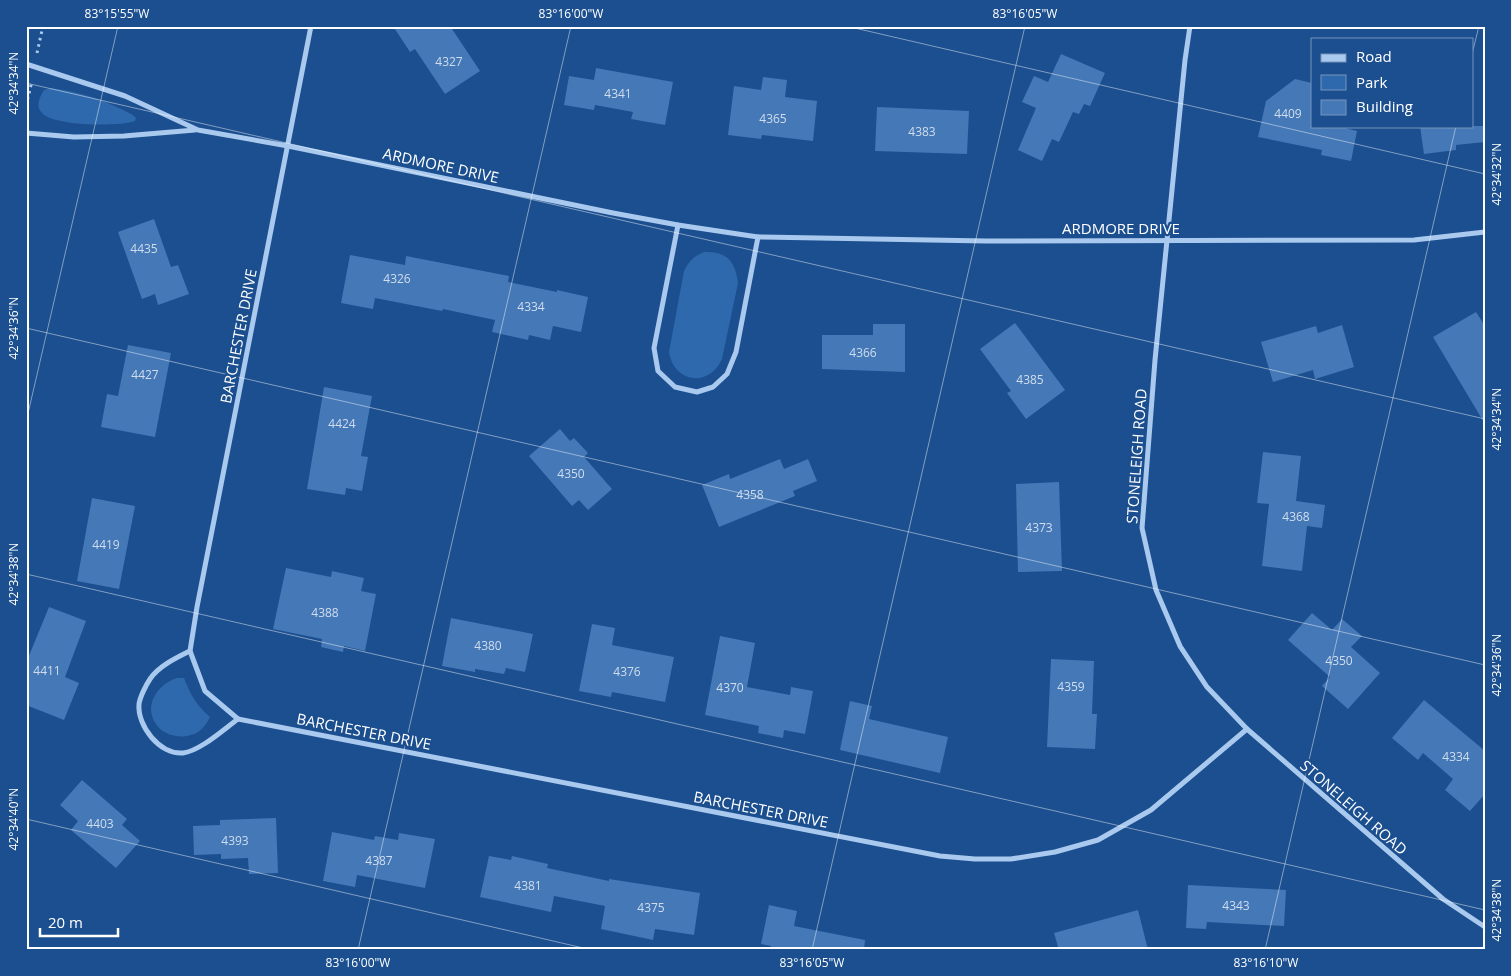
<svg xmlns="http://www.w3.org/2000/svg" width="1511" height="976" font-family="'Open Sans',sans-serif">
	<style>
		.green { fill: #2e69ad }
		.building { fill: #4478b7 }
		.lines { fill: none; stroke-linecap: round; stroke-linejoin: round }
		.path { stroke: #a9c9ee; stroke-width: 3; stroke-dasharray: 2.5 4; stroke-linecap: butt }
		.minor { stroke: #a9c9ee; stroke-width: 5 }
		.ticks { fill: none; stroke: #fff; stroke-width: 1; stroke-opacity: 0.45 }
		.labels { text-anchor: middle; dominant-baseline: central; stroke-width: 4.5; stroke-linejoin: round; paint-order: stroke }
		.number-label { font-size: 12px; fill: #d0dded }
		.street-label { font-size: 15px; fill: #fff; stroke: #1b4f8f }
		.neatline { fill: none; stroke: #fff; stroke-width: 2 }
		.ticks-label { font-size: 12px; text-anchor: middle; fill: #fff }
	</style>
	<rect width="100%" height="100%" fill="#1b4f8f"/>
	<!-- green -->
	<g class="green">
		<path d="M51,88C81,92 107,101 133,115L136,118L135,121C118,127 56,126 43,114C35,107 39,98 44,90Z"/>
		<path d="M704,252C727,251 735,261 738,283L722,359C709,388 674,383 669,352L684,271C689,261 694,256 704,252Z"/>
		<path d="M177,678H184C190,694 197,706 210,717C207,723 204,728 198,732C185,740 164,737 156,724C143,705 158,684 177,678Z"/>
	</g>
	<!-- building -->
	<g class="building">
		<path d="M393,26H450L480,71L445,94L415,49L410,52Z"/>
		<path d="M1061,54L1105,73L1090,106L1084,104L1079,114L1073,112L1059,142L1052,139L1042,161L1018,150L1036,108L1022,102L1034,76L1048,82Z"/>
		<path d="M596,68L673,82L665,125L631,119L633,112L595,105L594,110L564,105L569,76L594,80Z"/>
		<path d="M763,77L787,80L785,97L817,101L813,141L762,135L761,139L728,135L734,86L761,90Z"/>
		<path d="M1295,79L1312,83V126H1336L1357,131L1351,161L1321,155L1322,150L1258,137L1266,101Z"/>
		<path d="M877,107L969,111L967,154L875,151Z"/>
		<path d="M1420,126H1485V142L1456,145V150L1424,154Z"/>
		<path d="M154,219L171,267L178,265L189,294L158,305L155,294L142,299L118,232Z"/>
		<path d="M350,255L405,265L406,256L509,276L508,282L557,292V290L588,297L581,332L553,326L550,340L529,335L528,340L492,332L495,320L443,309L442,311L375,298L373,309L341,303Z"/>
		<path d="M1476,312L1485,326V424L1433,337Z"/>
		<path d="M1015,323L1065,390L1026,419L1007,393L1011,391L980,349Z"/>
		<path d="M873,324H905V372L822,369V335H873Z"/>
		<path d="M1342,325L1354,367L1315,379L1313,370L1273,382L1261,342L1316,326L1318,333Z"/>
		<path d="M128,345L171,353L155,437L101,427L107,394L118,396Z"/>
		<path d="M324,387L372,396L361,456L368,457L362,491L346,488L345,495L307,489Z"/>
		<path d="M560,429L570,441L574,438L588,453L584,457L612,489L588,510L579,500L572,506L529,456Z"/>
		<path d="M1263,452L1301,456L1296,501L1325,505L1322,528L1307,526L1302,571L1262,566L1269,504L1257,503Z"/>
		<path d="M780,459L784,469L808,459L817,481L793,491L795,496L719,527L702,485L729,474L730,479Z"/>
		<path d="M1059,482L1062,571L1018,572L1016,484Z"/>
		<path d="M92,498L135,506L119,589L77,581Z"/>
		<path d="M286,568L331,577L332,571L364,578L361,591L376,594L365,651L344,646L343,652L321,647L322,639L273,629Z"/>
		<path d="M49,607L86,621L65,677L79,683L64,720L26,705V663Z"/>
		<path d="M1312,613L1332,630L1342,619L1362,636L1351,647L1380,673L1348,709L1322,686L1330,677L1288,640Z"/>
		<path d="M451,618L533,634L525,672L506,668L504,674L475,669V672L442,666Z"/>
		<path d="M592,624L615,628L612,645L674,657L665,702L612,692L611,697L579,691Z"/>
		<path d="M720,636L755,643L747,687L790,695L791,687L813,691L805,734L784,730L783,738L758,733L759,726L705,715Z"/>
		<path d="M1051,659L1094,661L1092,714H1097L1095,749L1047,747Z"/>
		<path d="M1424,700L1485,751V794L1470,811L1445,790L1453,779L1423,753L1418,760L1392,738Z"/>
		<path d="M850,701L872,706L869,719L948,737L940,773L840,750Z"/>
		<path d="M82,780L127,819L122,825L140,841L116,868L71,830L78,821L60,805Z"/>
		<path d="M276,818L278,873L249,874L248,858L221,859V854L194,855L193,826L220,825V820Z"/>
		<path d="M332,832L374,840L375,836L398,840L399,833L435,839L425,888L357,875L355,887L323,881Z"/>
		<path d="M489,856L511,860L512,856L548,864L547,868L609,881V879L700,893L694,935L655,929L653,940L601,929L605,906L554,896L551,912L480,897Z"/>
		<path d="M1188,885L1286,890L1284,926L1207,922L1206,929L1186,928Z"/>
		<path d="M769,905L797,911L794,926L865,940L864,950H771V946L761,944Z"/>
		<path d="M1138,910L1148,950H1059L1054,933Z"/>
	</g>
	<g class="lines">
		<!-- path -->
		<g class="path">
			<path d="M37,53L43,26"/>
			<path d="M26,106L32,81"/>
		</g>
		<!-- minor -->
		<g class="minor">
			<path d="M311,26L197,607L190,651L205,691L238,719L940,856L975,859H1011L1055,852L1098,840L1151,810L1247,729"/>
			<path d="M1190,26L1185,60L1155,360L1142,528L1156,590L1180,646L1207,687L1247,729L1443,899L1485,927"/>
			<path d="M26,64L125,96L198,130L288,146L613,213L678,225L758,237L986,241L1414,240L1485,232"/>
			<path d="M26,133L74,137L124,136L195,130"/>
			<path d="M678,225L654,348L658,371L675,387L697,392L713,387L727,374L736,352L758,237"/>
			<path d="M190,651C176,658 159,666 150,679C146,685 140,697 139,704C137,726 160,755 183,753C200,751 224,729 238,719"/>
		</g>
	</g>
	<!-- ticks -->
	<path class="ticks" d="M846,26L1485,174M1472,54L1479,26M26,83L1485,419M26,328L1485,665M26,422L118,26M26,574L1485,910M26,819L592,950M358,950L571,26M812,950L1025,26M1265,950L1456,126"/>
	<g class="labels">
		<!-- number labels -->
		<g class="number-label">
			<text x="449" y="61">4327</text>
			<text x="618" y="93">4341</text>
			<text x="1288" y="113">4409</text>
			<text x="773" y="118">4365</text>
			<text x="922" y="131">4383</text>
			<text x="144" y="248">4435</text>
			<text x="397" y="278">4326</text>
			<text x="531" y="306">4334</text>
			<text x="863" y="352">4366</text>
			<text x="145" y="374">4427</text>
			<text x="1030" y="379">4385</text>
			<text x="342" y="423">4424</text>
			<text x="571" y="473">4350</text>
			<text x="750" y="494">4358</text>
			<text x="1296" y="516">4368</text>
			<text x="1039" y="527">4373</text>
			<text x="106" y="544">4419</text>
			<text x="325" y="612">4388</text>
			<text x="488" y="645">4380</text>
			<text x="1339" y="660">4350</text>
			<text x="47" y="670">4411</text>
			<text x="627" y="671">4376</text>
			<text x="1071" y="686">4359</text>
			<text x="730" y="687">4370</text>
			<text x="1456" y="756">4334</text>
			<text x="100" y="823">4403</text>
			<text x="235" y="840">4393</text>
			<text x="379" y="860">4387</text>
			<text x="528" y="885">4381</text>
			<text x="1236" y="905">4343</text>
			<text x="651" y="907">4375</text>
		</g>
		<!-- street labels -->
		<g class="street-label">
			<text transform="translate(441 165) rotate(12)">ARDMORE DRIVE</text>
			<text x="1121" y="228">ARDMORE DRIVE</text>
			<text transform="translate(238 336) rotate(-79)">BARCHESTER DRIVE</text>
			<text transform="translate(1136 456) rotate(-86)">STONELEIGH ROAD</text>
			<text transform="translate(364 731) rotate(11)">BARCHESTER DRIVE</text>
			<text transform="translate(1354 807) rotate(41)">STONELEIGH ROAD</text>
			<text transform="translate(761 809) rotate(11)">BARCHESTER DRIVE</text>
		</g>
	</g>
	<!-- border -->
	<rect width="1511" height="976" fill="none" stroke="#1b4f8f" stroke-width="55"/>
	<!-- legend -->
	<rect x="1311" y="38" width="162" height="90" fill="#1b4f8f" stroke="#7695bc"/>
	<rect x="1321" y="54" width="25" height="8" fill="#a9c9ee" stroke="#7695bc"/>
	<text x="1356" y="62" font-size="15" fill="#ffffff">Road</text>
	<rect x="1321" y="75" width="25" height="15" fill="#2e69ad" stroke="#7695bc"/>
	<text x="1356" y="88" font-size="15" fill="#ffffff">Park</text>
	<rect x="1321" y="100" width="25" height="15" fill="#4478b7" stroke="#7695bc"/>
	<text x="1356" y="112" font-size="15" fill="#ffffff">Building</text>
	<!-- scale -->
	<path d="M40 928v8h78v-8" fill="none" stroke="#ffffff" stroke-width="2.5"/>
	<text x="48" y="928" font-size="15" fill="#ffffff" stroke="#1b4f8f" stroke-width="4" paint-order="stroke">20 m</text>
	<rect x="28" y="28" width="1456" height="920" class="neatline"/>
	<g class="ticks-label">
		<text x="117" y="18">83°15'55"W</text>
		<text x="571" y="18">83°16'00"W</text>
		<text x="1025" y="18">83°16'05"W</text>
		<text transform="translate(14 83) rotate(-90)" y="4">42°34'34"N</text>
		<text transform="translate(1497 174) rotate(-90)" y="4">42°34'32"N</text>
		<text transform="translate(14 328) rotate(-90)" y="4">42°34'36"N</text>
		<text transform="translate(1497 419) rotate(-90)" y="4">42°34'34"N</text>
		<text transform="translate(14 574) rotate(-90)" y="4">42°34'38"N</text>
		<text transform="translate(1497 665) rotate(-90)" y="4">42°34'36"N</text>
		<text transform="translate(14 819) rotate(-90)" y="4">42°34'40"N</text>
		<text transform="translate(1497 910) rotate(-90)" y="4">42°34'38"N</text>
		<text x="358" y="967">83°16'00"W</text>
		<text x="812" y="967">83°16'05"W</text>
		<text x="1266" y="967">83°16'10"W</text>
	</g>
</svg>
